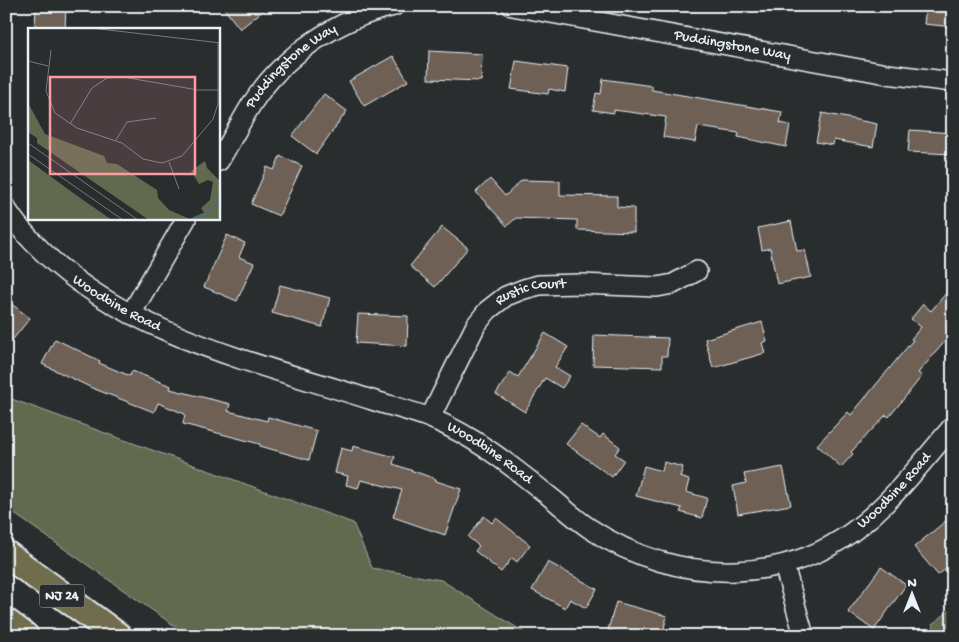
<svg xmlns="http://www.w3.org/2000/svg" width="959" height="642" font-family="'Gochi Hand',sans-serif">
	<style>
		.green { fill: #62694f; stroke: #a5ada4 }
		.building { fill: #6e6054; stroke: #e8f1f8 }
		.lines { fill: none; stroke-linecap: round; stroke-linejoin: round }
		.minor-casing { stroke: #e8f1f8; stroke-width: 22 }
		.highway-casing { stroke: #e8f1f8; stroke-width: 30 }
		.minor { stroke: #2a2d2e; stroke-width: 19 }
		.highway { stroke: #716c4b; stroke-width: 26 }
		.labels { text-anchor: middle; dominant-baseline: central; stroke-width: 5; stroke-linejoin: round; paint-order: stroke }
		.shield { fill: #2a2d2e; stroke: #afb6bb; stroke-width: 1 }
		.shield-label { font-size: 14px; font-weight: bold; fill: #e8f1f8 }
		.street-label { font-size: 15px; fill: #e8f1f8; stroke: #2a2d2e }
		.inset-river { fill: none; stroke: #4f6a74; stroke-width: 2.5 }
		.inset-road { fill: none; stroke: #767b7f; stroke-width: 1 }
		.view { fill: #ff9aa2; fill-opacity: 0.15; stroke: #ff9aa2; stroke-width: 2.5 }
		.inset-edge { fill: none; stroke: #e8f1f8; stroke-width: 2.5 }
	</style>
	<rect width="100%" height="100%" fill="#2a2d2e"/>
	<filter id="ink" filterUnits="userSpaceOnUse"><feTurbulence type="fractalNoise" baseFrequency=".02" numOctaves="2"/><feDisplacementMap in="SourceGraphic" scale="10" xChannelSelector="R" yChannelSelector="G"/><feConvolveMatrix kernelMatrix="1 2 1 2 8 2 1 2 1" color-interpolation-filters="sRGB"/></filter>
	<g filter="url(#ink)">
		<!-- green -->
		<g class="green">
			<path d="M6,397L353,523L372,568L441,580L530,636H189L6,508Z"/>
			<path d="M953,608V636H939L932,624Z"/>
		</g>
		<!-- building -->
		<g class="building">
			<path d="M36,6H66L65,29H35Z"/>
			<path d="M222,6H269L240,29Z"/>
			<path d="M926,6H953V27L924,24Z"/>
			<path d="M429,51L482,54L481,81L428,79Z"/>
			<path d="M393,56L408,81L364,106L349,81Z"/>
			<path d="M516,61L568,68L565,92L549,89L548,94L511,89Z"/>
			<path d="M603,79L652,86V90L782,112L780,123L790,125L786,147L738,137L739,133L698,127L695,142L663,137L666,117L614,110V113L593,110L596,93L601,94Z"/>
			<path d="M324,94L347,111L316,154L292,136Z"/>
			<path d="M822,113L877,124L873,147L834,140L833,145L816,142Z"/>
			<path d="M910,130L953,133V154L908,152Z"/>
			<path d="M280,156L302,166L279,216L251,204L267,167L274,170Z"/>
			<path d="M490,179L505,196L522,180L560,181V195L617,196V207L634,208V232L577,230V220L516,218L507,226L476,192Z"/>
			<path d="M791,221L797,251L805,250L811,277L777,284L770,248L762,250L758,228Z"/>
			<path d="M442,227L468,248L435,287L410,266Z"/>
			<path d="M227,235L245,243L239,257L254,263L237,301L204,287Z"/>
			<path d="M280,285L330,298L322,327L272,313Z"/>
			<path d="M953,285V332L918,373L922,376L889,417L886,415L851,452L853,454L841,467L817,445L848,412L851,415L913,340L911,339L921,327L911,319L923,304L931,311Z"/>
			<path d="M6,300L30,318L6,348Z"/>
			<path d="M358,314L408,316L407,346L356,343Z"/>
			<path d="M762,322L767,341L762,343L765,353L713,368L705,339Z"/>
			<path d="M545,333L568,347L555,367L570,376L562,388L545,378L525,412L496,394L510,372L518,377Z"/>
			<path d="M594,335L668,338L667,356H662V367L593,365Z"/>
			<path d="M55,339L100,361L99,363L130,376L132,371L171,386L170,389L230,404L228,411L267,421L268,417L317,431L309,460L260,446V444L183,424L185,414L158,403L154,412L92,388L42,364Z"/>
			<path d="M581,425L600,438L603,434L620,447L615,454L624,460L612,477L566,444Z"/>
			<path d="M353,446L395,457L393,464L436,479V481L461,489L445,535L393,517L402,490L361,480L358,488L346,485L348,476L335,473L341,448L352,451Z"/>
			<path d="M664,462L683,467L680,477L689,480L686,492L707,498L702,518L680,512L682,508L636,496L644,466L662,471Z"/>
			<path d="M783,467L791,505L738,514L733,486L746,483L744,474Z"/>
			<path d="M953,515V563L938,575L914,547Z"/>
			<path d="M484,516L492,523L496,518L530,545L517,562L512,558L501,572L475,551L479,546L468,537Z"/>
			<path d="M548,562L597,589L586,608L570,599L565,608L532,590Z"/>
			<path d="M881,567L906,585L874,630L848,612Z"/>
			<path d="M616,602L667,616L662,636H629L608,630Z"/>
		</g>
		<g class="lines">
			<!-- minor casing -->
			<g class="minor-casing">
				<g id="minor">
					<path id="s1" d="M512,6L887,74L953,82"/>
					<path id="s2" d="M219,161C230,143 240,123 251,105C283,55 337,19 394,6"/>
					<path id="s3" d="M6,208C15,224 29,238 42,251C127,335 261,364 372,400C391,406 411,411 430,418C477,437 515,469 554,500C566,510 577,520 589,528C632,557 684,573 736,571C844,567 889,501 953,426"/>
					<path d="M131,314L186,219"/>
					<path id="s4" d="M430,418L476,325L488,310L506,296L524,289L539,285L580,284L657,287L673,284L697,271"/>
					<path d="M784,565L804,636"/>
				</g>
			</g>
			<!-- highway casing -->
			<g class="highway-casing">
				<g id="highway">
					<path d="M6,554L118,636"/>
					<path d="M6,622L25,636"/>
				</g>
			</g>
			<!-- minor -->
			<use href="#minor" class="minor"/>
			<!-- highway -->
			<use href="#highway" class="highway"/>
		</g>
	</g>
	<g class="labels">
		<!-- shield labels -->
		<rect class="shield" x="39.5" y="584.5" width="45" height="23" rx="4"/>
		<g class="shield-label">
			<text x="62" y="596">NJ 24</text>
		</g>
		<!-- street labels -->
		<g class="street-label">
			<text stroke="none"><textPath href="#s1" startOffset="224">Puddingstone Way</textPath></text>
			<text stroke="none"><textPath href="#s2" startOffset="121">Puddingstone Way</textPath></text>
			<text stroke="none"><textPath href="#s4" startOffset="171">Rustic Court</textPath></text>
			<text stroke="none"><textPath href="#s3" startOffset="148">Woodbine Road</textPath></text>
			<text stroke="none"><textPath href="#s3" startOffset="552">Woodbine Road</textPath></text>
			<text stroke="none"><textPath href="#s3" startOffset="1016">Woodbine Road</textPath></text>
		</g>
	</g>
	<!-- overview -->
	<g transform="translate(28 28)">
		<rect width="192" height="192" fill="#2a2d2e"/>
		<path d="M0,75L17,106L76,128L79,135L89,136L129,162L130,170L141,182L162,191L177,186L173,180L182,172L185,154L180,152L171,156L163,143L177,133L179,140L192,153V192H121L9,115V110L0,104ZM0,132L55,172L84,192H0Z" fill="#62694f"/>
		<path class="inset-river" d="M162,192L181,184L193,171"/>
		<path class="inset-road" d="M63,0L193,15M23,22L18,63L27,85L49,100L94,115L115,131L134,135L154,128L185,91L190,76V15M0,33L20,38M42,96L64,60L79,50L95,49L170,62H193M88,112L99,94L128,90M0,115L110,192M0,126L95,192M141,134L151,161"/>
		<path class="view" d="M22,49H167V146H22Z"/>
		<rect width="192" height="192" class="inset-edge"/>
	</g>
	<!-- margin -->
	<rect width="959" height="642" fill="none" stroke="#2a2d2e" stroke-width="25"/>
	<rect x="12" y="12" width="934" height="617" fill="none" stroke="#e8f1f8" stroke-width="2" filter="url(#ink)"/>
	<!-- north arrow -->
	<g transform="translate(912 594)" stroke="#2a2d2e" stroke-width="4" paint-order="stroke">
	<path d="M0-4L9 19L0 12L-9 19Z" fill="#e8f1f8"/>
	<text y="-8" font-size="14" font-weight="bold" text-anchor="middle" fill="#e8f1f8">N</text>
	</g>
</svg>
